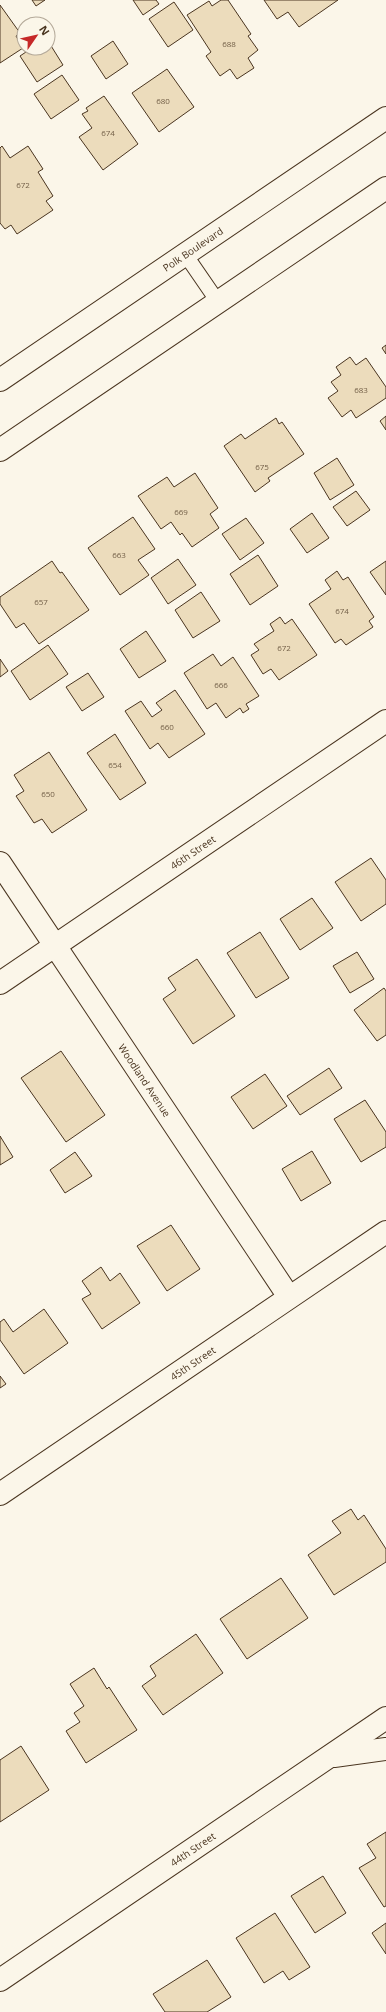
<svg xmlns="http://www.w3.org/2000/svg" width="386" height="2012" font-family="'Open Sans',sans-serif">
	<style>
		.building { fill: #ecdcbc; stroke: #4a3520 }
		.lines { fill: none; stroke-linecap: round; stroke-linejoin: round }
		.lane-casing { stroke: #4a3520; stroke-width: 16 }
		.street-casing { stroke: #4a3520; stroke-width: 24 }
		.lane { stroke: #fbf6e9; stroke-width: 14 }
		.street { stroke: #fbf6e9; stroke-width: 22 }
		.labels { text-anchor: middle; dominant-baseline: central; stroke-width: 3; stroke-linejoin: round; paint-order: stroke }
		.number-label { font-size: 8px; fill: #725f47 }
		.street-label { font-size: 10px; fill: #4a3520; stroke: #fbf6e9 }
	</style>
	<rect width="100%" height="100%" fill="#fbf6e9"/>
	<!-- building -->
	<g class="building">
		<path d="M32,0H45L36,6Z"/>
		<path d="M133,0H156L159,4L143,15Z"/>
		<path d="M221,0H228L251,34L248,36L258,50L248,58L254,68L237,79L230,69L220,76L206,56L211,52L187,15L209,1L212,6Z"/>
		<path d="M264,0H338L299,27L288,12L277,19Z"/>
		<path d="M174,2L193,30L168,47L149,19Z"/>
		<path d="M0,5L20,33L16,36L23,48L0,63Z"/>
		<path d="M48,41L63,65L37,82L20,56L32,48H48Z"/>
		<path d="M113,41L128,64L106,79L91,56Z"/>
		<path d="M167,69L194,107L159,132L132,93Z"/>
		<path d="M62,75L79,100L51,119L34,94Z"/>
		<path d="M104,96L138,144L103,170L79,137L92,128L82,114L88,111L86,108Z"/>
		<path d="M2,146L10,158L28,146L43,169L38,172L53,196L46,201L53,210L17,234L11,225L5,229L0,223V148Z"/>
		<path d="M386,345V354L382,348Z"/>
		<path d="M350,357L356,365L366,358L386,387V398L356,418L351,410L342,417L328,398L338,391L331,382L341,375L336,367Z"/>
		<path d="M386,416V430L380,421Z"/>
		<path d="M276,418L279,424L282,422L304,454L268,478L270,481L255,492L224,446L241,434L245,439Z"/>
		<path d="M337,458L354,485L330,500L314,473Z"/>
		<path d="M195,473L218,508L210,514L219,528L192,547L182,533L180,535L171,522L161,529L138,496L167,477L174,487Z"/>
		<path d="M356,491L370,510L347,526L333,507Z"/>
		<path d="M312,513L329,538L307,553L290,529Z"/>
		<path d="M133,517L155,549L138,560L149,575L120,595L88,548Z"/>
		<path d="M246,518L264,543L240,560L222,534Z"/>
		<path d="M258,555L278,586L250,605L230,574Z"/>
		<path d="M178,559L196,585L168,604L151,578Z"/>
		<path d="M52,561L60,573L62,572L89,610L39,644L24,623L16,628L0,604V597Z"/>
		<path d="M386,561V595L370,572Z"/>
		<path d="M337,571L343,580L348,577L374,617L369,621L373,627L346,645L341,639L335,643L309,604L331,589L325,580Z"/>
		<path d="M201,592L220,621L193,638L175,610Z"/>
		<path d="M280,617L285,624L292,619L317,655L279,680L271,669L263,674L251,655L259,650L254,644L274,631L270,624Z"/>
		<path d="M146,631L166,661L139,678L120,649Z"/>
		<path d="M48,645L68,674L30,700L11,671Z"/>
		<path d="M213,654L221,666L233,657L259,696L246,704L249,709L243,713L240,708L226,718L216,703L207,709L184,673Z"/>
		<path d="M0,659L8,671L0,677Z"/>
		<path d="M88,673L104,697L82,711L66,687Z"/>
		<path d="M175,690L205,734L169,758L158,743L150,749L125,711L141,701L152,717L162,710L156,703Z"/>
		<path d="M115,734L146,783L120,800L87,753Z"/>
		<path d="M49,752L87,810L52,833L42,819L34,823L16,796L24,791L14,775Z"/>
		<path d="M371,858L386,880V904L361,921L335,882Z"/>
		<path d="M312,898L333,928L300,950L280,919Z"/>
		<path d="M260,932L289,978L256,998L227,953Z"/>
		<path d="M357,952L374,979L350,993L333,966Z"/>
		<path d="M197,959L235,1016L193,1044L163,999L176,990L168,978Z"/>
		<path d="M384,988L386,991V1035L377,1041L354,1010Z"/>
		<path d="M61,1051L105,1115L66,1142L21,1078Z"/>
		<path d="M329,1068L342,1088L300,1115L287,1096Z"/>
		<path d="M265,1074L287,1106L253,1129L231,1097Z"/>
		<path d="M365,1100L386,1132V1147L361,1162L334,1119Z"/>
		<path d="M0,1136L13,1157L0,1165Z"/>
		<path d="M312,1151L331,1183L301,1201L282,1169Z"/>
		<path d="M75,1152L92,1176L65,1193L50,1170Z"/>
		<path d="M171,1225L200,1269L167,1291L137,1246Z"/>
		<path d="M101,1267L110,1281L120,1273L140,1303L102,1329L82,1299L91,1294L82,1281Z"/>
		<path d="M44,1309L68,1343L24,1374L0,1340V1322L4,1319L13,1332Z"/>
		<path d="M0,1376L6,1384L0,1388Z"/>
		<path d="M351,1509L358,1520L364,1515L386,1549V1562L334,1595L308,1555L341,1533L332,1521Z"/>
		<path d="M281,1578L308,1618L247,1659L220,1619Z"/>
		<path d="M196,1634L223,1673L163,1715L142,1686L156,1676L150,1666Z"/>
		<path d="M94,1668L107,1689L109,1687L137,1730L86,1763L66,1731L80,1722L74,1713L84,1706L70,1684Z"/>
		<path d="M21,1746L49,1790L0,1822V1760Z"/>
		<path d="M386,1832V1906L384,1907L359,1868L376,1858L367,1844Z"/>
		<path d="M323,1876L346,1913L315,1933L291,1896Z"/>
		<path d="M275,1913L310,1967L289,1980L283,1971L264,1983L236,1938Z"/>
		<path d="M386,1923V1954L372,1933Z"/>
		<path d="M207,1960L231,1997L207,2012H165L153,1994Z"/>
	</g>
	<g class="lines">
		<!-- lane casing -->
		<g class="lane-casing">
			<path id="lane" d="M185,254L218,302"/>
		</g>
		<!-- street casing -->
		<g class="street-casing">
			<g id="street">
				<path id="s1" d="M0,380L386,118"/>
				<path d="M0,450L386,188"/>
				<path id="s2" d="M0,863L289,1297"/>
				<path id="s3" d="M0,983L386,721"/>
				<path id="s4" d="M0,1494L386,1232"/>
				<path d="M334,1756L386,1749"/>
				<path id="s5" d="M0,1980L386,1718"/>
			</g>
		</g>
		<!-- lane -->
		<use href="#lane" class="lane"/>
		<!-- street -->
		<use href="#street" class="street"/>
	</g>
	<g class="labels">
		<!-- number labels -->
		<g class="number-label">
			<text x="229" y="43">688</text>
			<text x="163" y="100">680</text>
			<text x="108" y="132">674</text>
			<text x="23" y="184">672</text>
			<text x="361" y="389">683</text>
			<text x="262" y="466">675</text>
			<text x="181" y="511">669</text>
			<text x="119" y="554">663</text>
			<text x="41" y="601">657</text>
			<text x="342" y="610">674</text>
			<text x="284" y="647">672</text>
			<text x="221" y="684">666</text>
			<text x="167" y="726">660</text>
			<text x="115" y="764">654</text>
			<text x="48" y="793">650</text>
		</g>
		<!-- street labels -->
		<g class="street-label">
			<text stroke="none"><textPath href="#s1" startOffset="233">Polk Boulevard</textPath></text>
			<text stroke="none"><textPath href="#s3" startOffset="233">46th Street</textPath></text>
			<text stroke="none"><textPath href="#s2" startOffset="261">Woodland Avenue</textPath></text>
			<text stroke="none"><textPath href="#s4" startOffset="233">45th Street</textPath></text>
			<text stroke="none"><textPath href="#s5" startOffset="233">44th Street</textPath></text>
		</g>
	</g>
	<!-- north arrow -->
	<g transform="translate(36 36) rotate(56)"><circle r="19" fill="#fbf6e9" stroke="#b4a999"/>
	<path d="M0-3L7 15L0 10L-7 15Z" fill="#c62828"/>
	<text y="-6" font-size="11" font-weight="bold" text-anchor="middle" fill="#4a3520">N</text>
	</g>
</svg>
